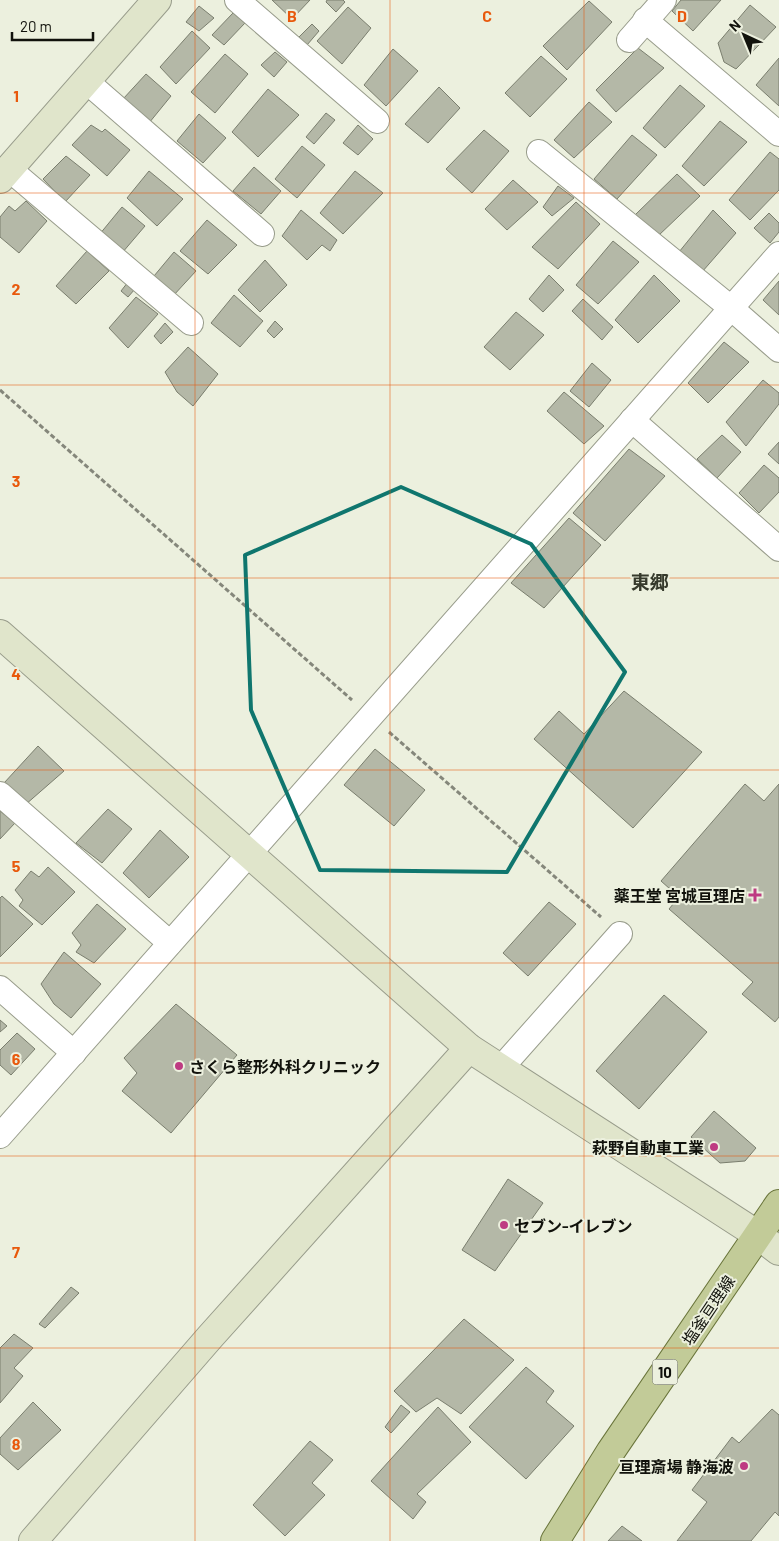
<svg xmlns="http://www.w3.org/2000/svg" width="779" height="1541" font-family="Barlow,'Noto Sans JP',sans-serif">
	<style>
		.building { fill: #b4b8a7; stroke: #7a7e6e }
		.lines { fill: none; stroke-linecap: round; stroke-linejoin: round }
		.street-casing { stroke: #989c8b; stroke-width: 26 }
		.secondary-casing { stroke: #989c8b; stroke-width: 30 }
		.primary-casing { stroke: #69743a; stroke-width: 30 }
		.path { stroke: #85877b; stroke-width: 3; stroke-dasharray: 5 2.5; stroke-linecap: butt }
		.street { stroke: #fff; stroke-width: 24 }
		.secondary { stroke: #e0e5cb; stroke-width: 28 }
		.primary { stroke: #c2cb98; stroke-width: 28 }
		.marked { fill: none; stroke: #0f766e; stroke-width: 4; stroke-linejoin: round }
		.grid { fill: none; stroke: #e8590c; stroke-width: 1; stroke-opacity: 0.55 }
		.poi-dot { fill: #be3b82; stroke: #ecf0de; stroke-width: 2 }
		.labels { text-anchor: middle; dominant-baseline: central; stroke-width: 4; stroke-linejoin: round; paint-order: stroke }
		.shield { fill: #ecf0de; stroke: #53554b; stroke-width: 1 }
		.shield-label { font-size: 15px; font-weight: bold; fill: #11120c }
		.poi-label { font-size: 16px; font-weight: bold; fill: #11120c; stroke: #ecf0de; text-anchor: end }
		.street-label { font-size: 16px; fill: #11120c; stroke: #ecf0de }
		.quarter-label { font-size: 19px; font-weight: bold; fill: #363a2c; stroke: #ecf0de }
		.grid-label { font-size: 16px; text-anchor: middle; font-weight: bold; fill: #e8590c; stroke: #ecf0de; stroke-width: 4; stroke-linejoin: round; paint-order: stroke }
	</style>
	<rect width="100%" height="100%" fill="#ecf0de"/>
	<!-- building -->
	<g class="building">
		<path d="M272,0H310L292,19Z"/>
		<path d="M327,0H343L345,2L336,12L326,2Z"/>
		<path d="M681,0H721L693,31L672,11Z"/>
		<path d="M589,1L612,22L567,70L543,46Z"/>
		<path d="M750,5L776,27L736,69L724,62L718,43Z"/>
		<path d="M199,6L214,18L199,31L186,22Z"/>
		<path d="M348,7L371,28L342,64L317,41Z"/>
		<path d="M233,13L245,23L224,45L212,35Z"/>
		<path d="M312,24L319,31L307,45L299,37Z"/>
		<path d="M192,31L210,48L176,84L160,67Z"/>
		<path d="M638,48L664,68L616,112L596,90Z"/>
		<path d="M393,49L418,71L386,106L364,85Z"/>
		<path d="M275,52L287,62L274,77L261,65Z"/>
		<path d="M225,54L248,74L215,113L191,92Z"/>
		<path d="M541,56L567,79L530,117L505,93Z"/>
		<path d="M779,58V106L756,85Z"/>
		<path d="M146,74L171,96L149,123L123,99Z"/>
		<path d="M680,85L705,106L665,148L643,128Z"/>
		<path d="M439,87L460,108L428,143L405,124Z"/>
		<path d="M268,89L299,115L258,157L232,132Z"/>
		<path d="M589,102L612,122L574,158L554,140Z"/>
		<path d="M326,113L335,120L314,144L306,137Z"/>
		<path d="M199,114L226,138L203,163L177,141Z"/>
		<path d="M720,121L747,142L704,186L682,166Z"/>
		<path d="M91,125L102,132L105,129L130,150L107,176L72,145Z"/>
		<path d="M358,125L373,139L358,155L343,143Z"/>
		<path d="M484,130L509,151L472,193L446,169Z"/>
		<path d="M632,135L657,155L617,199L594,179Z"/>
		<path d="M302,146L325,165L297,198L275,179Z"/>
		<path d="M770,152L779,159V190L750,220L729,200Z"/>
		<path d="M66,156L90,175L65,202L43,179Z"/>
		<path d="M254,167L281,191L261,214L233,191Z"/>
		<path d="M149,171L183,199L157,226L127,198Z"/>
		<path d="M355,171L383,193L343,234L320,213Z"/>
		<path d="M677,174L700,196L658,236L635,215Z"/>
		<path d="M513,180L538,202L507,230L485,209Z"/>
		<path d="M558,186L574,198L552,216L543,207Z"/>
		<path d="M26,201L47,221L19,253L0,237V217L9,206L15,211Z"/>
		<path d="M576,202L600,224L558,269L532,247Z"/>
		<path d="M122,207L145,226L122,253L99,235Z"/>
		<path d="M301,210L337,240L330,251L322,245L307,260L282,236Z"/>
		<path d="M713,210L736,233L702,272L679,252Z"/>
		<path d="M769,213L779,223V232L770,243L754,228Z"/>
		<path d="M207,220L237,245L208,274L180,251Z"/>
		<path d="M613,241L639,262L598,304L576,285Z"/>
		<path d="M87,251L109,271L76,304L56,286Z"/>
		<path d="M174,252L196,271L173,296L154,276Z"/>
		<path d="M265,260L287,285L260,312L238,290Z"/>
		<path d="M549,275L564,290L543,312L529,299Z"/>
		<path d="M654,275L680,301L638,343L615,320Z"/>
		<path d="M779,281V315L763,300Z"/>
		<path d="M128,282L135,289L128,297L121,291Z"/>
		<path d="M234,295L263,321L240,347L211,323Z"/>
		<path d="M136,297L158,314L128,348L109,328Z"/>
		<path d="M583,299L613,327L602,340L572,311Z"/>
		<path d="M516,312L544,335L510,370L484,347Z"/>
		<path d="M275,321L283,329L274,338L267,331Z"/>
		<path d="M165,323L173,332L161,344L154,336Z"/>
		<path d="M724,342L749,362L708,403L688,383Z"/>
		<path d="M188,347L218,374L193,406L177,392L165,372Z"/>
		<path d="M592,363L611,380L589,407L570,391Z"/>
		<path d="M763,380L779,393V404L746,446L726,422Z"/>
		<path d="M564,392L604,426L584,444L547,411Z"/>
		<path d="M722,435L741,452L717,478L697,459Z"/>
		<path d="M779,442V464L768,454Z"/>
		<path d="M629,449L665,476L605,541L573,513Z"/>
		<path d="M764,465L779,478V492L759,513L739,493Z"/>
		<path d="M569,518L601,545L544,608L511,583Z"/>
		<path d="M624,691L702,752L633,828L534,739L559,711L584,734Z"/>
		<path d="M38,746L64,771L25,805L4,783Z"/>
		<path d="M375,749L425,790L394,826L344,785Z"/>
		<path d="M745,784L764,801L779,784V1017L775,1022L742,994L753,982L669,909L679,897L661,881Z"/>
		<path d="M108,809L132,829L102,863L76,843Z"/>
		<path d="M0,811L15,823L0,839Z"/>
		<path d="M160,830L189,857L149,898L123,873Z"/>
		<path d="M48,867L75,892L42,925L19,906L23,900L15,890L31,871L39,877Z"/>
		<path d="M2,896L33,924L0,957V898Z"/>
		<path d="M549,902L576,924L528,976L503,953Z"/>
		<path d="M97,904L126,929L94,963L76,952L81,945L72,933Z"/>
		<path d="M64,952L101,984L71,1018L54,1004L41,984Z"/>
		<path d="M664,995L707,1032L639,1109L596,1071Z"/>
		<path d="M176,1004L237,1055L171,1133L122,1091L137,1073L124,1058Z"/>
		<path d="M0,1020L7,1026L0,1032Z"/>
		<path d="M17,1033L35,1049L11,1075L0,1065V1050Z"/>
		<path d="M714,1111L756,1148L745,1161L720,1163L691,1137Z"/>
		<path d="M508,1179L543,1203L495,1271L462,1250Z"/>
		<path d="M71,1287L79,1293L45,1328L39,1324Z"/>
		<path d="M464,1319L514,1360L461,1414L437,1398L416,1412L394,1391Z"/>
		<path d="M14,1334L33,1348L14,1368L23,1376L0,1403V1348Z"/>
		<path d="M526,1367L554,1391L546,1402L574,1426L526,1479L469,1427Z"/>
		<path d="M33,1402L61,1430L18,1470L0,1454V1438Z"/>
		<path d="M401,1405L410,1412L391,1433L385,1427Z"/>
		<path d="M438,1407L471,1442L417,1494L426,1502L413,1519L371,1481Z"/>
		<path d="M772,1409L779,1415V1516L775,1512L751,1541H677L707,1502L692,1490L732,1437L739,1443Z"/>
		<path d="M310,1441L333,1460L312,1483L325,1495L285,1536L253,1505Z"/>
		<path d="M622,1526L642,1541H608Z"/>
	</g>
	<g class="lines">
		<!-- street casing -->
		<g class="street-casing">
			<g id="street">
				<path d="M237,0L377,121"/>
				<path d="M645,20L779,134"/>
				<path d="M629,40L664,0"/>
				<path d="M86,81L262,234"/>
				<path d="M539,152L731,308L779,350"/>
				<path d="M9,169L191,323"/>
				<path d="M632,420L779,549"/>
				<path d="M0,794L170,943"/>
				<path d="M0,988L74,1053"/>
				<path d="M501,1068L620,934"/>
				<path d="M0,1136L779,254"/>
			</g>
		</g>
		<!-- secondary casing -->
		<g class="secondary-casing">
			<g id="secondary">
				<path d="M0,179L157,0"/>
				<path d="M0,634L469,1048L758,1235L779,1251"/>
				<path d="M33,1541L210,1337L469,1048"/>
			</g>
		</g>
		<!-- primary casing -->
		<g class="primary-casing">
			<path id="primary" d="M555,1541L611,1451L779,1204"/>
		</g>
		<!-- path -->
		<g class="path">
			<path d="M0,390L352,700"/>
			<path d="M389,732L601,917"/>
		</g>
		<!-- street -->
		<use href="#street" class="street"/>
		<!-- secondary -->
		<use href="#secondary" class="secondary"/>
		<!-- primary -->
		<use href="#primary" class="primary"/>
	</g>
	<!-- marked area -->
	<path class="marked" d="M401,487L531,544L625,672L507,872L320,870L251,710L245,555Z"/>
	<!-- grid -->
	<path class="grid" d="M195,0V1541M390,0V1541M584,0V1541M0,193H779M0,385H779M0,578H779M0,770H779M0,963H779M0,1156H779M0,1348H779"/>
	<!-- markers -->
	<g class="poi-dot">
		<path d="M752.5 887.5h5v5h5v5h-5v5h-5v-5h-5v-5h5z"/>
		<circle cx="179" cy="1066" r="5"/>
		<circle cx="714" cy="1147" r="5"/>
		<circle cx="504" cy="1225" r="5"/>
		<circle cx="744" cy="1466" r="5"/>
	</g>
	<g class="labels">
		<!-- shield labels -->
		<rect class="shield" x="652.5" y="1359.5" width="25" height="25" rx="4"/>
		<g class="shield-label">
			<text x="665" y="1372">10</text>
		</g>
		<!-- poi labels -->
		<g class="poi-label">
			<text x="745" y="895">薬王堂 宮城亘理店</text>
			<text x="189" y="1066" text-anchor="start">さくら整形外科クリニック</text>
			<text x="704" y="1147">萩野自動車工業</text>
			<text x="514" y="1225" text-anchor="start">セブン-イレブン</text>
			<text x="734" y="1466">亘理斎場 静海波</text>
		</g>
		<!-- street labels -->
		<g class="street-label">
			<text transform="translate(708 1310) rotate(-56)">塩釜亘理線</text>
		</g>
		<!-- quarter labels -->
		<g class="quarter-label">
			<text x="650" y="581">東郷</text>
		</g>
	</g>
	<g class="grid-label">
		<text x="292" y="22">B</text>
		<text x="487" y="22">C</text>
		<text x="682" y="22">D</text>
		<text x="16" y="102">1</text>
		<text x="16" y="295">2</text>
		<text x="16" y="487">3</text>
		<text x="16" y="680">4</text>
		<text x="16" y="872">5</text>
		<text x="16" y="1065">6</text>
		<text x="16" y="1258">7</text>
		<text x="16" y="1450">8</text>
	</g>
	<!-- north arrow -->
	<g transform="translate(744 35) rotate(316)" stroke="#ecf0de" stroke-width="4" paint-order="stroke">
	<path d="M0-4L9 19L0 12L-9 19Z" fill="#11120c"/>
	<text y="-8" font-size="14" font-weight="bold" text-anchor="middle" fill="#11120c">N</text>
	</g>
	<!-- scale -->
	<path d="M12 32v8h81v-8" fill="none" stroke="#11120c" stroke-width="2.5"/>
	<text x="20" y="32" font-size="15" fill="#11120c" stroke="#ecf0de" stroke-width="4" paint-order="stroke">20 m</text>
</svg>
